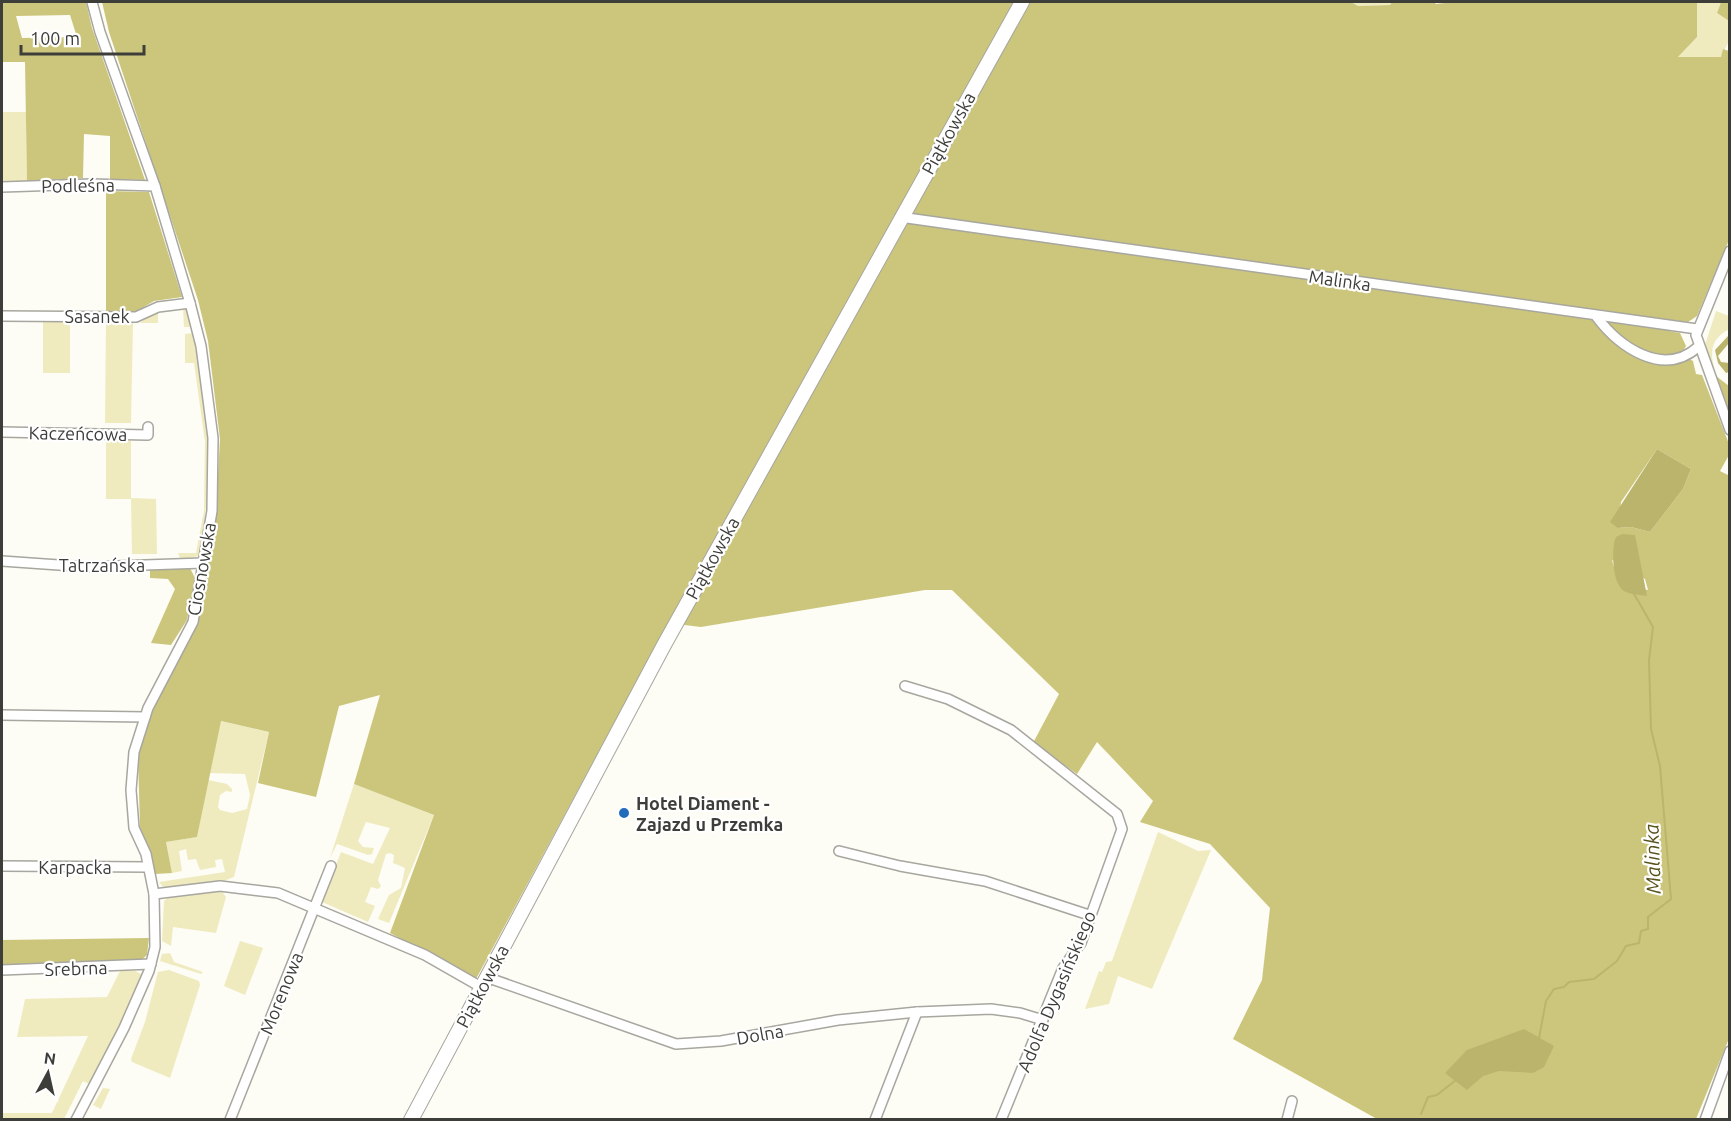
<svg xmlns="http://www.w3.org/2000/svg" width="1731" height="1121" font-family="Ubuntu,sans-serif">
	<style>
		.green { fill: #efebbf }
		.forest { fill: #ccc67c; fill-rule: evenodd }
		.water { fill: #bbb46c }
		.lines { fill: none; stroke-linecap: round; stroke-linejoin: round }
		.stream { stroke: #bbb46c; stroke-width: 2 }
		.minor-casing { stroke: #a7a69f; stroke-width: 12 }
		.secondary-casing { stroke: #a7a69f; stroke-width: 16 }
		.minor { stroke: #fff; stroke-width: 9 }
		.secondary { stroke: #fff; stroke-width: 14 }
		.poi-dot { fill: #236cbc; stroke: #fff; stroke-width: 2 }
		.labels { text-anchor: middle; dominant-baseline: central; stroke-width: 4.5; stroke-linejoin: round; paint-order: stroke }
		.street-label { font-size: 18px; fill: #3d3d3a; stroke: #fff }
		.poi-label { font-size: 18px; font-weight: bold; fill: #3d3d3a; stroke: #fff; text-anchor: start }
		.water-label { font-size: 20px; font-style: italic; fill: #58521c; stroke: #fff }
	</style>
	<rect width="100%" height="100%" fill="#fdfcf5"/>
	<!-- green -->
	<g class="green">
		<path d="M1351,2H1392L1390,5L1358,6Z"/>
		<path d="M1697,2H1721L1717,13L1729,21L1730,39L1721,57H1678L1697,37Z"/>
		<path d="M2,112H26L27,181L2,182Z"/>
		<path d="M184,307L188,310L193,327H184L183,308L158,310V323H140L155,310Z"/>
		<path d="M1716,311L1729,316L1730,329C1707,340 1711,356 1716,376L1705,345Z"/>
		<rect x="43" y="322" width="27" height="51"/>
		<path d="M106,322L133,323L131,423H105Z"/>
		<path d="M194,333C211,407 213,482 199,556L181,560L178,553H196L204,511L205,442L194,363H185V334Z"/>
		<path d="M106,440L131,441V498L156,499L157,554H132L131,499H106Z"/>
		<path d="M220,721L269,732L234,877L221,882L164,888L159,882L225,872L222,859L215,860L216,867L200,870L196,859L188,860L186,849L179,851L182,871L172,873L166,842L197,837L208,780L227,784L232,789V792L226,791L220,795L218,807L220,810L232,813L247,809L250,795L245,774L210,773Z"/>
		<path d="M354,784L434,815L389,923L378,919L389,895L401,888L405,868L393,863L394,855L390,853L386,854L378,880L381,886L378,889L371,887L365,902L375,906L368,922L322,902L341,852L373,864L390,828L366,822L358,841L363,847L374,848L372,854L368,855L337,844L330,858Z"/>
		<path d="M1158,832L1198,851L1211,850L1152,989L1118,976L1109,1004L1085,1009L1099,971L1102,972L1106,962L1112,961Z"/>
		<path d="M221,890L226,897L216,933L173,927L171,946L162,941L164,901L169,897Z"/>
		<path d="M240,941L263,948L245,995L224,986Z"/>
		<path d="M170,953L174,962L203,972L201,974L160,961L162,954Z"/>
		<path d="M169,970L199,981L200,985L170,1078L132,1062L131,1059L145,1022L158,972Z"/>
		<path d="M120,971H135L141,974L139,981L112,1043L89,1084L83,1081L64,1119H2V1113H52L88,1036L17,1037L25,999L107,997Z"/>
		<path d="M103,1088L110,1089L101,1109L93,1105Z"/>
	</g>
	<!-- forest -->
	<g class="forest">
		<path d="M2,2H86L92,28L145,180L110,179V136L84,134L83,178L27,181L25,62H2ZM70,15L77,37L22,38L16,16Z"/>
		<path d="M102,2H1351L1358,6L1390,5L1392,2H1434L1436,4L1453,2H1697V37L1678,57H1721L1723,49L1729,51V240L1697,316L1688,322L1672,320L1669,331L1680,333L1686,346L1681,354L1693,361L1696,374L1702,375L1729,444V455L1720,471L1730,476V1036L1696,1119H1377L1233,1039L1262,980L1270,908L1210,844L1140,822L1153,801L1097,742L1077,774L1033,743L1059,694L952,590H925L701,627L668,623L476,979L390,933L434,815L354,784L380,695L339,706L316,797L258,783L269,732L221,721L197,837L166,842L172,873L155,874L140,827L138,757L153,709L198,623L216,512L220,439L208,341L198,300L109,32ZM1657,449L1691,469L1683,489L1650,532L1631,527L1618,528L1621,502ZM1612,560L1645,579L1648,590L1619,585Z"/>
		<path d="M1721,2H1729V21L1717,13Z"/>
		<path d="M106,191L149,192L182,297L154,301L135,312L106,311Z"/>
		<path d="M1716,376L1729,386V411Z"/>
		<path d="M190,568L195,578L187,620L171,645L151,643L175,589L168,579L150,578V569Z"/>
		<path d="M149,938L147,955L139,962L2,966V940Z"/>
	</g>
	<!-- water -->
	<g class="water">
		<path d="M1729,335V343L1718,356L1721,362L1729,363V372L1726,373L1718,363L1715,350Z"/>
		<path d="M1657,449L1691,469L1683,489L1650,532L1631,527L1618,528L1610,522Z"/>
		<path d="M1622,534L1635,535L1647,596C1640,595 1629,594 1624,591C1612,584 1611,547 1616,537Z"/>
		<path d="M1524,1029L1554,1046L1544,1067L1533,1073L1499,1071L1483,1076L1467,1090L1445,1073L1467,1050Z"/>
	</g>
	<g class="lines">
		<!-- stream -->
		<g class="stream">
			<path d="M1539,1038L1546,1001L1554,989L1564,987L1569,982L1594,979L1617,961L1626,946L1639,943L1641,931L1648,929V917L1671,899L1660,766L1651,729L1649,660L1653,627L1633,592"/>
			<path d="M1421,1114L1428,1097L1437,1095L1456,1080"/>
		</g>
		<!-- minor casing -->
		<g class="minor-casing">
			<g id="minor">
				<path d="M2,187L92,184L155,186"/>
				<path d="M900,217L1697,329"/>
				<path d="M1730,251L1696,335L1730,430"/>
				<path d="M2,316L136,317L158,307L190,303"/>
				<path d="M1596,316C1619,347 1663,378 1698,347"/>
				<path d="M2,432L148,435V427"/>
				<path d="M2,561L87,567L203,563"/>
				<path d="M905,686L948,699L1011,730L1117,814L1122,829L1081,943L1063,968L1001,1120"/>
				<path d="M2,715L145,717"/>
				<path d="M839,851L900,866L985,881L1089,915"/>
				<path d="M2,866L148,867"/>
				<path d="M154,894L220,886L278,893L425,955L481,987"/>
				<path d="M2,970L151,964"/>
				<path d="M486,977L676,1044L721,1041L838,1020L917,1012L991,1009L1020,1013L1043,1020"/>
				<path d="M76,1120L124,1028L149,971L155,947L154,894L146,854L134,828L131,790L134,752L148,708L193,622L212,511L213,438L201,346L190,303L155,186L100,32L92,2"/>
				<path d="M230,1120L331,866"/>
				<path d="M875,1120L917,1012"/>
				<path d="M1287,1120L1292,1101"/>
				<path d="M1705,1120L1730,1051"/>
			</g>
		</g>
		<!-- secondary casing -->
		<g class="secondary-casing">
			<path id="secondary" d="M411,1120L664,645L1022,2"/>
		</g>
		<!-- minor -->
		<use href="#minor" class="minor"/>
		<!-- secondary -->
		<use href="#secondary" class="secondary"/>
	</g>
	<!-- markers -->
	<circle class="poi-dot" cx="624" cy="813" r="6"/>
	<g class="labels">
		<!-- street labels -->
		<g class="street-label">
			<text transform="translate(948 133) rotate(-61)">Piątkowska</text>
			<text transform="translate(78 185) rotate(-1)">Podleśna</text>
			<text transform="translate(1340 280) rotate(8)">Malinka</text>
			<text x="97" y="316">Sasanek</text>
			<text transform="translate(78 433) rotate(1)">Kaczeńcowa</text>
			<text transform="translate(712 558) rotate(-61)">Piątkowska</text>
			<text x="102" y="565">Tatrzańska</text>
			<text transform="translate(201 569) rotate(-80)">Ciosnowska</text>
			<text x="75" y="867">Karpacka</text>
			<text transform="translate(76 968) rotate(-2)">Srebrna</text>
			<text transform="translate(482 986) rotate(-62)">Piątkowska</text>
			<text transform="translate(1056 991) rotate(-67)">Adolfa Dygasińskiego</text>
			<text transform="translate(281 993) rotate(-68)">Morenowa</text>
			<text transform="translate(760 1034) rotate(-10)">Dolna</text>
		</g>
		<!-- poi labels -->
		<g class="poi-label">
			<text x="636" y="803">Hotel Diament -<tspan x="636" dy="21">Zajazd u Przemka</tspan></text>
		</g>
		<!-- water labels -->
		<g class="water-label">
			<text transform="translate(1652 859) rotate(-92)">Malinka</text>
		</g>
	</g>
	<!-- border -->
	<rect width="1731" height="1121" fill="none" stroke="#3d3d3a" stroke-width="6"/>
	<!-- north arrow -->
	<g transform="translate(48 1073) rotate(8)" stroke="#ffffff" stroke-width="4.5" paint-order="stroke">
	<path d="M0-4.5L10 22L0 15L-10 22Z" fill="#3d3d3a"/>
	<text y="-9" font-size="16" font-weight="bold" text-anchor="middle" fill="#3d3d3a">N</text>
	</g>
	<!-- scale -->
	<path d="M21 45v9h123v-9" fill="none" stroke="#3d3d3a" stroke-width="3"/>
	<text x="30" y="45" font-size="18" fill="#3d3d3a" stroke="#ffffff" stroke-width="4.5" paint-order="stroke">100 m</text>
</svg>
